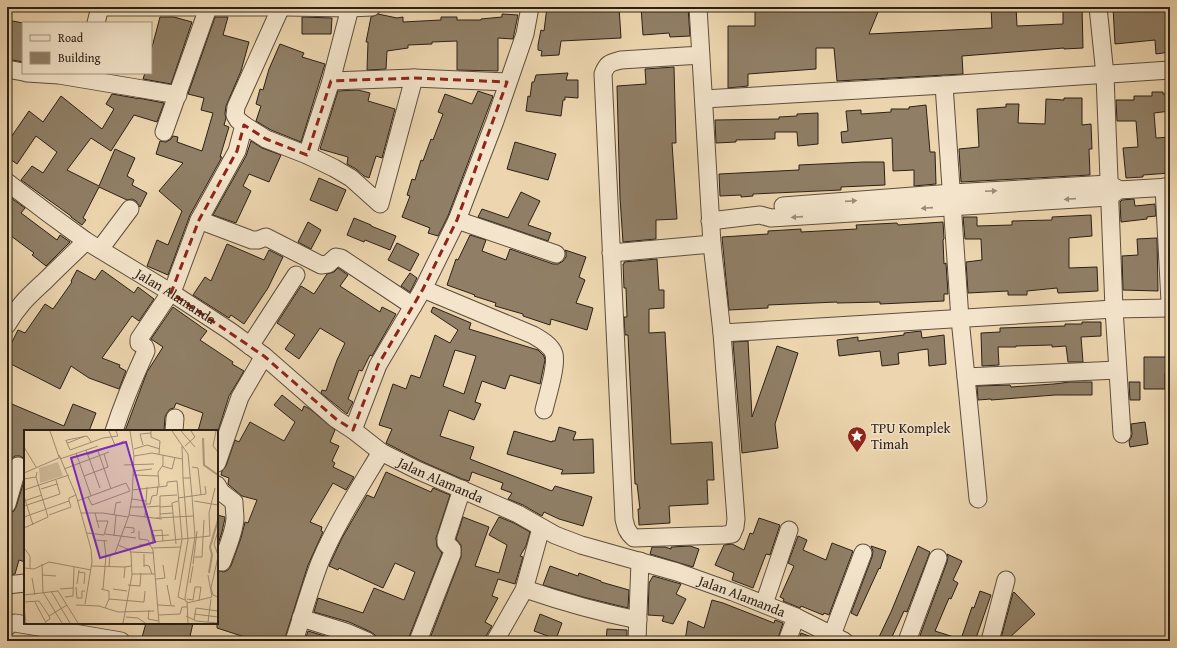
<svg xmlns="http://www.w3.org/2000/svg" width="1177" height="648" font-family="'Gentium Book Plus',serif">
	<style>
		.building { fill: #907f66; stroke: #2b2017; fill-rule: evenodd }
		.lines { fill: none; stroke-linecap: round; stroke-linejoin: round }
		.street-casing { stroke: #5c4e3d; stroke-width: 19 }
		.street { stroke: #f3e4cb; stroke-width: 17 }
		.oneway { fill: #998c7a }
		.marked { fill: none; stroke: #8f2418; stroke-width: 3; stroke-dasharray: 8 5; stroke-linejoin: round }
		.labels { text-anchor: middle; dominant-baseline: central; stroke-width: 3; stroke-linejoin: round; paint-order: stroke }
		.street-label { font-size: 14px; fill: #2b2017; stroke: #f3e4cb }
		.poi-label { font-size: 14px; fill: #2b2017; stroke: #f3e4cb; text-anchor: start }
		.inset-river { fill: none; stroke: #ab987b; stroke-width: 2 }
		.inset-road { fill: none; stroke: #9f8d72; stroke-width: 1 }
		.view { fill: #7b2cbf; fill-opacity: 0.15; stroke: #7b2cbf; stroke-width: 2 }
		.inset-edge { fill: none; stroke: #2b2017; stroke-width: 2 }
	</style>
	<rect width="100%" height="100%" fill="#edd6af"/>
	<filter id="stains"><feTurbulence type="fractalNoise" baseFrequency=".005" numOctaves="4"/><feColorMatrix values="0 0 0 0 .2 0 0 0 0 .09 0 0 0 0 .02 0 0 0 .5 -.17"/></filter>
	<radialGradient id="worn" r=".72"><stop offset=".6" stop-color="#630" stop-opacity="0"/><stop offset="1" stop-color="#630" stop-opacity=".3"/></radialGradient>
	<!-- building -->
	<g class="building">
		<path d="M547,7H619L621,38L561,41L559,55L541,56L542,51L538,50V45L541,30L544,31Z"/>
		<path d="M641,7H688L690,36L670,37L669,33L643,35Z"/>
		<path d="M755,7H880L869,34L992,28L991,7H1016L1017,26L1063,24V7H1082L1083,48L1064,49V48L962,56L963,74L837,81L834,48H816V69L748,74V86L728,88V26H755Z"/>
		<path d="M1113,7H1170V52L1156,54L1155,40L1115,44Z"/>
		<path d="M378,14L397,18L403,17V22L441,20V17H457V20H481V19L502,17V14L518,15L513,39L498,38V71L457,70V41L432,42V44L408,45V48L387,51L386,69L367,70L368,42H366L371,17Z"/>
		<path d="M160,17H174L192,22L171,84L143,79L145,73H151V51Z"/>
		<path d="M215,17H228L223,35L249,42L241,71L226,106L225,114L226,118L224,125L229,127L220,157H222L190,215L168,275L147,266L157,240L168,245L182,211L159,191L183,163L156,154L160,141L166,142L171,139L173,136L178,137L177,142L202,151L213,113L201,110L204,98L188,94Z"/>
		<path d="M302,17L332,18L331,34H302Z"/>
		<path d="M7,20L23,23V62L7,59Z"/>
		<path d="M280,44L304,53L302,57L325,64L301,142L271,130L256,121L261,106L256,104L260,89L263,90L269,69Z"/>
		<path d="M674,67L676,143H672L677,219L656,220V239L623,242L620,198L617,86L646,84L645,69Z"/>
		<path d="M568,73L566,80H578V98L565,97V100H563L561,116L526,111L528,96L530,97L532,82H534L536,75Z"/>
		<path d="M358,90L370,93L368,101L395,109L382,158L376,156L369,178L364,176L356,169L347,164L348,157L320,149L338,91Z"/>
		<path d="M478,91L493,96L448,216L438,236L428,233L430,228L402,217L410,196L407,195L412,179L415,180L421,160L423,161L431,139L433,140L443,114L438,112L445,94L472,104Z"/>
		<path d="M1152,92H1163V94H1170V111L1154,113L1156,138L1170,137V173L1143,175V177L1126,178L1123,148L1138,147L1136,121H1117L1116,100H1134V96H1152Z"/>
		<path d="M112,94L135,98L137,99L138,98L164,103L157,122L134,115L111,151L91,138L67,170L99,186L115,149L135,158L127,176L134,180L132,185L147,193L140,207L136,201L132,199L127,200L99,187L83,218L86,220L82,225L71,217V216L21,180L32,166L43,173L57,152L36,136L17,164L7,157V143L29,111L43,122L61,96L102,129L114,109L106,104Z"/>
		<path d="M1064,98H1082V125L1091,124L1092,149H1089L1090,175L961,182L959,149L979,147L977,109L1006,107V104H1019L1018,123L1045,124L1046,99L1064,100Z"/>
		<path d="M926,105L930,152H935L936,184L914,186V170L893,171L892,138L842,143L841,132L848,131L846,111L861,110V114L891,112V109H909V107Z"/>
		<path d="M818,113V144L798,146L797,132H775V139L736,140V142L716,143L715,120L779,119V117L797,116V114Z"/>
		<path d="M251,141L262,148L281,155L269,182L249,174L243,186L251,191L236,223L213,215L246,156Z"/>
		<path d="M515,142L556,154L548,180L507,169Z"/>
		<path d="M864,162H884L885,185L841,187V190L753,194V196L741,197V195L720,196L719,174L799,170V165Z"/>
		<path d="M319,178L346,190L337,211L310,200Z"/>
		<path d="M521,192L540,201L528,225L551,233L548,241L478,217L482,209L508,218Z"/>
		<path d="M7,195L25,208L21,213L57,240L60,235L70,242L46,266L32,255L34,253L7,233Z"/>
		<path d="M1134,199L1135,206L1155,204L1156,216L1147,217V219L1121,222L1120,202L1122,200Z"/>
		<path d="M1091,215L1092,236L1069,238V268L1097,267L1098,291L1058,293L1057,288L1027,291V295H1008V291L968,293L966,262L982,260L981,239H965L963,217H977V226L1012,225V221L1052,220V217Z"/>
		<path d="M354,218L371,225V226L396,236L390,250L365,240L364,242L347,235Z"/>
		<path d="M308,222L321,230L311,249L298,242Z"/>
		<path d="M943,222L944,239L943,240L944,264L946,263L948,294H944V301L880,304V302L837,303V302L768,305V308L729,310L722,237L768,234V231L801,229V232L857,229L856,225L897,223L898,225Z"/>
		<path d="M470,235L486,240L482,251L506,260L510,249L553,264H558L563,261L566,257V252L565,250L586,257L579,277L585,280L576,303L593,308L587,330L551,319L550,325L523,316V314L495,306L496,303L474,296L475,295L447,285L456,259L458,260Z"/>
		<path d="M1157,238L1158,291L1123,290L1122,256L1138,255L1137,239Z"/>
		<path d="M397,243L419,254L410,271L388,260Z"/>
		<path d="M227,244L264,260L269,250L283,257L268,288L244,324L231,315L229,318L193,295L205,277L211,281Z"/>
		<path d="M657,259L659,290H664V308L649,309V333L665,332L671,444L712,442L714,480H707L708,504L669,506L670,523L639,525L638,509H640L637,484H635L628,335H625L624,317H627L626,288H624L623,264H624V262Z"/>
		<path d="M338,268L348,275L340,286L380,312L382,307L396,314L372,356L370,355L362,371L359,370L348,399L353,402L347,414L321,393L322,390L326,391L337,360L345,343L320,328L299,359L285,349L295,335L277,323L301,286L314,294L327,274L334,272Z"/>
		<path d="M77,270L95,280L102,270L134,293L138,287L154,299L139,321L132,316L102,358L120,365L119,367L126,371L119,389L89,378L71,366L60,389L7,362V352L18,330L25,333L45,304L53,309L72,282L71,281Z"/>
		<path d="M410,273L417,278L410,292L401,286Z"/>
		<path d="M173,307L207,331L200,340L233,362L232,364L244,371L229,396L218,431H198L203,413L176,403L174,408L170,409L167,413L165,417L164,431H125L147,372L163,347L151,339Z"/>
		<path d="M433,307L471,323L469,329L538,350L544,356L545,360L540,384L510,375L505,389L482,381L475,402L481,404L474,420L449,410L440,436L474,447L470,459L552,491L555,486L592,497L583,526L559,519L544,512L542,516L523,505L508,499L512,493L501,489L503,483L472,472L469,481L462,479L421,461L386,443L392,429L379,425L393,384L406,389L411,375L420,378L435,335L450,343L458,330L431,312ZM455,350L476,356L464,394L443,386Z"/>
		<path d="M1082,322H1101V336L1081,337L1083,362H1068L1066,346L1052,347V345L1016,346V347H998L999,365L982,366L981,333L1000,332V328L1065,326V324H1082Z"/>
		<path d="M921,331L922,338L944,335L946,364L929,366L928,349L898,353L899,364L882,366L880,351L839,356L837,340L858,337V341L904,335V333Z"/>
		<path d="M748,341L752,417L777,346L798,353L775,424L778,448L742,453L733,342Z"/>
		<path d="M1144,357H1168V373H1165V389H1144Z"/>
		<path d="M1070,382H1092V395H1055L991,400V399L978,400L977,386L1010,385L1011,387L1054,384Z"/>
		<path d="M1129,382H1140V400H1130Z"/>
		<path d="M282,395L302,411L304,406L310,409L335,430L330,442L339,446L332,461L335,463L333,467L354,477L346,490L333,483L310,522L322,527L321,531L323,532L308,565L284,641H257L217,628V570L224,572L228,570L231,566L241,538L245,522L248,523L257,500L242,496L229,485L228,484L229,478L221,475L222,471L226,466L235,440L239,442L250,422L284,441L295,422L274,405Z"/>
		<path d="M7,402L64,426L73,404L96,413L89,431H25V459L20,456H15L11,459L7,468Z"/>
		<path d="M1145,422L1148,444L1130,447L1129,441L1131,438L1132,434L1131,424Z"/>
		<path d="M559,427L576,432L573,440L593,439L594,473L561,474L563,470L507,454L514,431L552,442V441H555Z"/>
		<path d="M386,472L431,492L433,488L450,495L436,538L437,547L442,553L409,637L408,641H377L375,635L371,632L349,622L314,612L318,598L363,613L374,588L404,600L415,572L395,563L383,588L339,568L338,570L329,566L342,538L367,495L374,498Z"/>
		<path d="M25,478V562L19,560L15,574L7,575V514L14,511L16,507Z"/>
		<path d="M217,515L225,517V518L222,532L217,547Z"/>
		<path d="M463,517L489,527L475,566L499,573L507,545L489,535L499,517L514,523L530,532L526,546L520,556L523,557L515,584L498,579L492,596L498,598L485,622L492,626L486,636L485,641H429L461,557V545L456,539Z"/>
		<path d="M759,518L780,525L770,555L766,554L753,588L732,580L734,573L715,565L724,545L732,544L744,550L750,533L753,534Z"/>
		<path d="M798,536L807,540L803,550L826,560L832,543L853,551L829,615L824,613L823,615L801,606L800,608L783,601L784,599L780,597L794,566L788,563Z"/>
		<path d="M690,546L699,549L693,567L650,554L652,547H665L671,549V547Z"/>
		<path d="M871,546L886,551L880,569L879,568L857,616L851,613L872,557L873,551Z"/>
		<path d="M918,546L930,552L907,612L904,611L890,641H887L879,637L891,612Z"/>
		<path d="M947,554L962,561L953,580L958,583L951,599L949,598L935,631L960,639L959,641H918L947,562L948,557Z"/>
		<path d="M550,566L578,576L579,573L601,581V582L629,590L628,608L583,597L543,585Z"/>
		<path d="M653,576L681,584L676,594L686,599L673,624L662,621L664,616L648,615L649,583Z"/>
		<path d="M980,591L991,595L975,641H967L961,639L972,607L974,608Z"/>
		<path d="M1014,592L1035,614L1008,639L1001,638L1013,593Z"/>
		<path d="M712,600L723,603L774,623L775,620L783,623L777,641H685L688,621L704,628Z"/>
		<path d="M540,614L562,623L556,639L534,631Z"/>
		<path d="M146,623H193L189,641H141Z"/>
		<path d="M607,629L627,630V641H606Z"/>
		<path d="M308,631L341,641H305Z"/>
		<path d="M801,633L817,639L816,641H798Z"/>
	</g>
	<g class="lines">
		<!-- street casing -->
		<g class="street-casing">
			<g id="street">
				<path d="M100,7H273"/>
				<path d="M281,7L236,107L235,115L238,120L244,125L266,139L307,155L334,168L351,178L380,204L414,78"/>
				<path d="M286,7L350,8L372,7"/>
				<path d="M698,7L712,244L722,333L736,519L735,527L732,534L724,535L634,538C627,532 626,528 624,519L603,74C607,63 610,63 621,60L701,55"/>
				<path d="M1098,7L1105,75L1114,309L1122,434"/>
				<path d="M96,23L100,7"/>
				<path d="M7,69L23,72"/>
				<path d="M27,73L59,75L178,95"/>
				<path d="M331,81L414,78L507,82"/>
				<path d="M944,85L960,319L966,377L1117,370"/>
				<path d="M704,99L944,85L1170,70"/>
				<path d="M164,132L208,8"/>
				<path d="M307,155L331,81L350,8"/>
				<path id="s1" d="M7,182L49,214L86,241L175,295L230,331L264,356L336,419L353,430L381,452L417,470L518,514L555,535L581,545L677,572L733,592L796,617L844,641"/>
				<path d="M1164,187L1170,302"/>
				<path d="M783,206L952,193L1109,184L1118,189"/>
				<path d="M199,220L252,240H258L266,237L321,265L328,264L336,257L341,258L413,306"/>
				<path d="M457,220L556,254"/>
				<path d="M710,221L760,215L771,218L1109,197L1119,190L1170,187"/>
				<path d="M100,249L130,209"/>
				<path d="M611,253L712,244"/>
				<path d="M423,289L533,335C540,339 551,345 554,354C557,366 547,397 544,410"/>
				<path d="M7,325C18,305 30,295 46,280C59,267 73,254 86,241"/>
				<path d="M722,333L1114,309L1170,308"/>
				<path d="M250,346L296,275"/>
				<path d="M966,377L978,499"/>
				<path d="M353,430L378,365L423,289L457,220L495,121L525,34L530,7"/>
				<path d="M114,431C123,403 134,377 146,351L145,347L139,343V339L174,287L199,220L237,151L244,125"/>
				<path d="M174,431L175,418"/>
				<path d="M217,463L240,397L264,356"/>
				<path d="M217,485L221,492L234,502C234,508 235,513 235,519C234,533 227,548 222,562"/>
				<path d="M7,504L18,466"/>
				<path d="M7,585L25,583"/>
				<path d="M525,589C563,602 598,612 638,620"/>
				<path d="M764,604L789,530"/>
				<path d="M301,618L346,632L367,641"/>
				<path d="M7,627L10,624L15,623L121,641"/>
				<path d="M832,635L863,553"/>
				<path d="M294,641C303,614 310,588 320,562C336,524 360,487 381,452"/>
				<path d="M418,641L452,554V549L446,543V538L462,489"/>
				<path d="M495,641L524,590L541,528"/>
				<path d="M637,641L640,561"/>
				<path d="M787,641L796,617"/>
				<path d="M907,641L938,558"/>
				<path d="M990,641L1006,580"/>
			</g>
		</g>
		<!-- street -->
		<use href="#street" class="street"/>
	</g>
	<!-- one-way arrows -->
	<defs><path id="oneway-solid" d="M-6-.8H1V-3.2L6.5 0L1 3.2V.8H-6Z"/></defs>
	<g class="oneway">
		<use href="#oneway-solid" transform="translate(991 191) rotate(-3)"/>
		<use href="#oneway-solid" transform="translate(1070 199) rotate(176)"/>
		<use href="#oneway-solid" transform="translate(851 201) rotate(-4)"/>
		<use href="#oneway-solid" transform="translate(927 208) rotate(176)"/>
		<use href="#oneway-solid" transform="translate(797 217) rotate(176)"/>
	</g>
	<!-- marked area -->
	<path class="marked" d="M414,78L507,82L457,220L423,289L378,365L353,430L336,419L264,356L171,293L199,220L237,151L244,125L266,139L307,155L331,81Z"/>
	<!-- icons -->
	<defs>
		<g id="sight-pin" transform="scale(1)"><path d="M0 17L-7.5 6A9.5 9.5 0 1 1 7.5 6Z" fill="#8f2418" stroke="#f3e4cb"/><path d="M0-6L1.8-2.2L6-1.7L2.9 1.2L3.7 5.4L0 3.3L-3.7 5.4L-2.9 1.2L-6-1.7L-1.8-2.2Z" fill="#fff"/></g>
	</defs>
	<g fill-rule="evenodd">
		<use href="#sight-pin" x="857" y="436"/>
	</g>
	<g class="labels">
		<!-- street labels -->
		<g class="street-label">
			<text stroke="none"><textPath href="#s1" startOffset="204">Jalan Alamanda</textPath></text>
			<text stroke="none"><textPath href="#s1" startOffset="528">Jalan Alamanda</textPath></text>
			<text stroke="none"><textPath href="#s1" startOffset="852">Jalan Alamanda</textPath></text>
		</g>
		<!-- poi labels -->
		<g class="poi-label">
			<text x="871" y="428">TPU Komplek<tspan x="871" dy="16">Timah</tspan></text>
		</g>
	</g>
	<!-- overview -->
	<g transform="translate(24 430)">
		<rect width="194" height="194" fill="#edd6af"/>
		<path d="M34,32L39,46L16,53L15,38Z" fill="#ccb795"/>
		<path class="inset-river" d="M179,8L180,35L194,45M185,143L188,125L186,117L194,90"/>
		<path class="inset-road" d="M26,1L35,27M85,1L91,15L100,11M127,1V7L136,11L135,24M148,1L164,24L168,66L171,107L161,168L162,172M157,1L171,17M192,1L189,16L194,22M43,10L63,6L68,13M43,13L42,10L46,20L79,8L94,6L92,1M44,13L61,6M119,15L116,4L127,3M158,16L159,48H167M161,16L171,7L167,1M0,17L12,37M110,19L123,15L136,19M62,20L76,58M74,21L87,59M52,23L67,66M35,25L52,65L67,119L68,132L61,174M63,25L79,19M110,26L128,23L158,29M36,29L74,16M100,35L130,34M138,36L148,39L151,27M168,37L174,38L177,65M40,39L85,22M110,41L128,39M0,43L37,27M109,45L134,46M60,46L84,37L80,24M159,48L164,110L154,167L161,170M0,49L12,47M135,56L134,42L139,35V25M17,59L33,54M0,60L45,45M108,60L143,56V52L153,51L158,109L186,106L185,83L191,58M0,66L9,95M154,68L182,64L181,56M107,69L122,71M0,71L18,65M53,71L102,53L106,61L68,75L64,67M170,71L194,75M122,74H126L128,66L133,65L134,56M0,76L36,64L32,50M106,77H122M123,77L136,76M136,77L148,76M57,83H79L104,87M63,83L74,119M71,83L75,98M136,84L149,83M25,85L47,77L45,71M90,85L92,73L97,72M105,85L138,89M0,87L45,71V68L52,65M121,87L123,57M136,87V66L153,65M132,88L170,86M100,97L110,98V102L107,103M0,98L24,87L12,47L13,42M115,101V109L124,110L126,115M194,101L190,114L194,125M63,103L80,105L84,91H72M81,104L112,108M90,106L92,85M128,106L145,105M71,110L83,111M139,111L138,100L127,101L129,112L158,109L151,150M152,114L148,73L154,71M94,115L106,120L107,124L108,145L99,193M115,115H126L129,120L135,193M0,118L6,126V139M128,118L157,117M107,122L130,123M91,123L105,85L108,68L110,26L106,1M171,127H178L180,90M194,127L187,158L189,165L194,167M18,134L19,162L38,193M169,134L173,101M120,135L125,136L128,144M67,136L101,137M85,137L86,125M120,137V124M0,138L10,139L25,132L67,140M54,142L61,143L60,154M108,144H131M19,145L32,146M8,148L11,165M100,148L101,137L107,136M132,149L141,148L139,135M166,153L169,136M53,154L55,140M104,155L116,156L117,143M143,155L147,175M52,157L53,168H58V161H61M36,159L49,158M77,159L85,161V169M79,159L82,126L80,110M89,159L103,161M27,161L46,193M0,165L34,161L54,193M41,167L49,166L50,137M163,169L169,170L171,157H177L175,171M163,171L164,193M0,172L15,171L25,186M11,172L22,193M163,173L188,167L184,145M52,175L75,176L94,182L130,181M134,175L151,176M0,177L2,193M81,178L85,169L120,172L121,161M125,180L124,189L135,191M170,184L194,187M135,185L156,184L158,177H163M162,186L172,191L194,193M102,187L114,188L121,193M170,190L172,178L194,181M21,192L26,189L25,186L43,175M184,192L187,169"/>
		<path class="view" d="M102,12L131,112L76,128L47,28Z"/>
		<rect width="194" height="194" class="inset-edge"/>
	</g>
	<!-- margin -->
	<rect width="1177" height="648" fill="none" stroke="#edd6af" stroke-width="24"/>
	<rect x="8" y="8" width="1161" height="632" fill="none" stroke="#2b2017" stroke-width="2"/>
	<rect x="12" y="12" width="1153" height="624" fill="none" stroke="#2b2017"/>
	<!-- legend -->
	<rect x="22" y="22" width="130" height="52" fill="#f3e4cb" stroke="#a39683"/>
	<rect x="30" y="35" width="20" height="6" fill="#f3e4cb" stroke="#a39683"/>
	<text x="58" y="42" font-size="12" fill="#2b2017">Road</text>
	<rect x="30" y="52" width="20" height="12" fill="#907f66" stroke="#a39683"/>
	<text x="58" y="62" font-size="12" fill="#2b2017">Building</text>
	<rect width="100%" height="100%" filter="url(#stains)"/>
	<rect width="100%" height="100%" fill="url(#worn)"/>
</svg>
